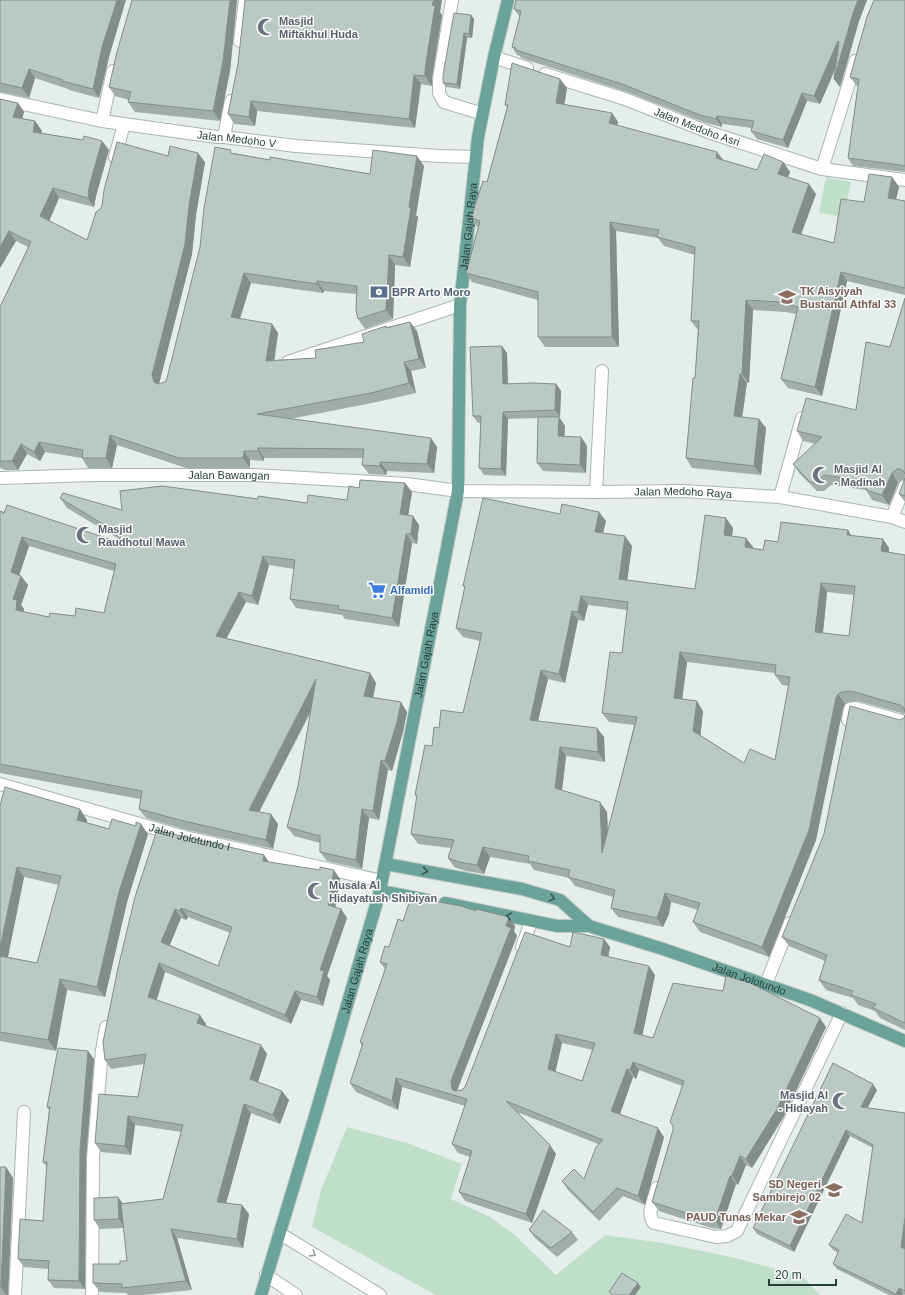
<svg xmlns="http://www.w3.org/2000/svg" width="905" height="1295" font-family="Helvetica,sans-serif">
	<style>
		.green { fill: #c0dfca }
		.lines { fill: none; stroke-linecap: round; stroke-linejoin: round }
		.minor-casing { stroke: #a8b6b3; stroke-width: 14 }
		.major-casing { stroke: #c2cac8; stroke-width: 14 }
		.minor { stroke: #fff; stroke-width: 12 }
		.major { stroke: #6ba399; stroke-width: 12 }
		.wall { fill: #a1ada9; fill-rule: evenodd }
		.shaded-wall { fill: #838d89 }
		.building { fill: #bbc9c4; stroke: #838d89; fill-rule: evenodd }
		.oneway { stroke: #365952 }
		.oneway2 { stroke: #92a09d }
		.labels { text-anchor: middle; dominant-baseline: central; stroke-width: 3; stroke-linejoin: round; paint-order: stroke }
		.worship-label { font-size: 11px; font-weight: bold; fill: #5b616d; stroke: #f7fbf9; text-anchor: start }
		.street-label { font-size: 11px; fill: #25403b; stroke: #f7fbf9 }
		.education-label { font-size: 11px; font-weight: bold; fill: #785e54; stroke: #f7fbf9; text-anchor: end }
		.service-label { font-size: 11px; font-weight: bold; fill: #4e5e75; stroke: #f7fbf9; text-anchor: start }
		.shop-label { font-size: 11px; font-weight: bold; fill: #366cbe; stroke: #f7fbf9; text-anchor: start }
	</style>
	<rect width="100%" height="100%" fill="#e6eeeb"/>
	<!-- green -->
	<g class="green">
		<path d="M826,177L851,182L844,217L819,213Z"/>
		<path d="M347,1127L410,1144L462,1164L451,1199L490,1217L515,1235L556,1275L605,1235L663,1243L736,1258L802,1276L820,1295H436L312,1227L321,1190Z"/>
	</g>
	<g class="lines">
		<!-- minor casing -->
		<g class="minor-casing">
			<g id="minor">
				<path d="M452,0L439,79V93L444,102L483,114"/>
				<path d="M240,41L245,0"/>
				<path d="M494,57L527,68"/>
				<path id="s1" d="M545,74L625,99L711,133L822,169L905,180"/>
				<path id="s2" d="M0,99L102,121L217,137H224L296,146L439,156L476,157"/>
				<path d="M102,121L113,71"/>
				<path d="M224,137L231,101"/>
				<path d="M115,157L124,124"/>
				<path d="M822,169L849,83L855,61"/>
				<path d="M288,362L460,305"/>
				<path id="s3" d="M0,478L94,475H254L407,484L458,491L596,492L683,491L780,497L892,517L905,522"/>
				<path d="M596,492L602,371"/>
				<path d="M780,497L802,418"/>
				<path d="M892,517L905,486"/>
				<path d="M848,720L850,709L856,708L905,722"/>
				<path id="s4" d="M0,784L185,837L382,881"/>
				<path d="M522,947L531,922"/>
				<path d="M766,984L790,923"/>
				<path d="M657,1188C654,1199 646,1214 654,1223L716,1237L727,1236L737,1231L842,1013"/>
				<path d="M279,1233L380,1295"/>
				<path d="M266,1275L296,1295"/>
				<path d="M15,1295L24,1112"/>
				<path d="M92,1295L93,1158L102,1050L106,1027"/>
			</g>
		</g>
		<!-- major casing -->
		<g class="major-casing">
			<g id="major">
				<path d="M386,864L522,889L560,900L589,926"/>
				<path d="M380,891L427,900"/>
				<path id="s5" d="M445,903L557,926H589L663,949L810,1000L905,1041"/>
				<path id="s6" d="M261,1295L315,1116L380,891L458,491L460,305L478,137L494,57L508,0"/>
			</g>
		</g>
		<!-- minor -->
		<use href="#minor" class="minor"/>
		<!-- major -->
		<use href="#major" class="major"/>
	</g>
	<!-- wall -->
	<g class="wall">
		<path d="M0,0L109,57L99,98L69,90L68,89L35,78L29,98L1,92H0Z"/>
		<path d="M132,0H237L230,71L220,121L135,112L128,102L129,100L115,96L109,87Z"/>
		<path d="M245,0H442L440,12L442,15L432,78V86L421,84L415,128L257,111L255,126L234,124L228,114L238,64Z"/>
		<path d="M516,0H867L859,21L840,87L834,79L836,67L820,104L807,101L788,148L757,139L751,131L752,128L722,124V127L706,123L627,92L521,58L520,56L517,55L512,47L520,17L514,9Z"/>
		<path d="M905,0V172L853,166L848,158L858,86L856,85L850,77Z"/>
		<path d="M471,15L474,19L472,38H467L460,89L446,87L443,83Z"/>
		<path d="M560,79L567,88L564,104L612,113L618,122L617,126L723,160L757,170L783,162L790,172L788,177L816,194L801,235L834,243L864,202L892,177L899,187L896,199L905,201V295L847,281L822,396L788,388L781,379L796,314L786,312L753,310L749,383H747L742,417L766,428L761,475L692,468L686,458L695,378L698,330L691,321L695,255L664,246L658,238L616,231L619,347H545L538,337V300L472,282L466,273L478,228L471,218L487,182L507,107L505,105Z"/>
		<path d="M0,99L18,103L24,112L22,118L35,121L42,131L41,133L83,140L102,141L109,150L96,196L94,207L59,198L49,221L87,240L100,209L168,156L205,162L196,215L192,254L159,384L165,382L167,378L234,153L270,160L370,174L424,166L416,215L418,217L410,267L395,265L393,319L365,329L358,319L356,294L324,291L323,293L251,283L240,319L272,324L278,333L274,360L316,358L364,342L386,326L387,327L410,322L417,331L426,368L411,371L416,393L377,402L290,419L437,447L434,473L387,471L386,475L369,474L362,465L363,458H264V461L250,460V468H186L117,445L112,468H88L82,458L45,452L40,461L27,454L18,470H5L0,468V307L28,247L16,241L0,268Z"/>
		<path d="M905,298V502L899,494L905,479H904L898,483L889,505L872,500L866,490L831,485L824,491H817L800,474L793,464L816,444L803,441L797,431L856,410L890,347Z"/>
		<path d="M507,353L508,384H556L561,391L560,417H559L565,426L564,437H581L587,446L586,473L543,471L537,463L538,418L508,419L506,476L484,475L479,468L481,423H478L473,416Z"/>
		<path d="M405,483L412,492L408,515L419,525L417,544L412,543L399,627L345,619L342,615L296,608L290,599L294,569L269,565L258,605L246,602L226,638L370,673L376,683L373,698L407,712L403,732L392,771L388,770L379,820L369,818L362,869L327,861L320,852V843L294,836L287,827L298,786L311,712L259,812L278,824L273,849L187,830L146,818L139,809L140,799L0,773V511L118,542L119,539L67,508L60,498L122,510L258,499L307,503L347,500L359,488ZM29,546L114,571L104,613L75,616L49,617L23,612L24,609L21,605L28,585L21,576L19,575Z"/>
		<path d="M560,514L606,521L603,533L632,546L627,580L695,589L733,528L732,536L753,548L763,550L778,542L848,530L851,536L883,539L889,548V552L905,555V714L858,701L849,702L845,704L843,708L816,840L769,957L700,932L693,922L698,910L671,902L669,914L663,927L618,917L611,908L613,897L575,886L569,878L534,870L530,864L490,857L484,874L466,871L454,867L448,858L451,848L418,844L411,834L417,797L415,795L432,746L439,728L463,713L480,641L463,637L456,628L465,588L463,586ZM827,592L854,595L849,636L823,633ZM588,605L627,610L622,653L602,713L609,722L634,725L608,832L607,812L562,791L566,756L605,762L604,737L538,721L548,679L565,683L578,620L584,621ZM687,662L775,673V675L782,685L789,686L775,760L744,763L700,735L703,711L682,699Z"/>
		<path d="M905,715V1030L880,1018L875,1011L858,1005L853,998L826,990L819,980L825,961L789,946L782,937L900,720L904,718Z"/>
		<path d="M0,806L87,820V823L109,829L148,834L127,902L105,997L67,990L56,1051L0,1041ZM24,877L59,885L37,963L8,957Z"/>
		<path d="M177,835L264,855L269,862L340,879L335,908L341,909L347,918L327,976L330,980L323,1006L301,1000L291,1024L165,972L156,1000L206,1024V1026L267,1054L258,1082L289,1100L280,1124L251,1113L226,1203L249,1214L243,1248L177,1238L192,1290L143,1295H128L126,1293L100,1292L93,1283L120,1264L127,1261L124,1228L100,1229L94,1220L123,1203L163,1199L181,1132L135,1125L131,1155L101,1152L95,1143L138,1097L144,1064L111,1069L105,1060ZM188,917L230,933L218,966L170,945L181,918L186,920Z"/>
		<path d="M476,911L509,917L515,926L514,931L517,936L457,1091L462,1090L570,947L604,939L610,947L608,957L655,975L642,1035L653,1038L826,1027L783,1118L752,1168L746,1165L738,1185L736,1184L721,1229L711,1228L659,1211L652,1202L673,1130L682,1086L639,1070L636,1079L633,1077L620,1114L664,1137L645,1205L623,1196L599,1221L568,1190L562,1181L584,1179L598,1144L517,1112L556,1154L532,1223L465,1201L459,1192L470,1157L458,1153L452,1144L465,1106L402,1087L398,1110L356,1092L350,1083L362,1046L360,1042L385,969L380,962L403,921ZM562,1043L593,1050L582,1081L555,1072Z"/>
		<path d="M88,1051L94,1059L86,1158L85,1289L54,1288L48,1280L49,1269L24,1267L18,1259L43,1221L47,1167L43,1162L49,1110L47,1107Z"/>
		<path d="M877,1090L867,1108L905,1113V1295L903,1294L902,1295H889L837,1269L833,1264L838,1253L833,1250L829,1245L862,1223L873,1148L850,1136L794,1252L757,1234L753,1228Z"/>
		<path d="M0,1167H6L13,1178L8,1295H0Z"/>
		<path d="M529,1230L572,1232L578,1240L557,1257L535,1238Z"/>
	</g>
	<!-- shaded-wall -->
	<g class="shaded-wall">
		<path d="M117,0H126L109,57L99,98L93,89L102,47Z"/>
		<path d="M230,0H237L230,71L220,121L213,111Z"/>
		<path d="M434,0H442L440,12L442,15L432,78V86L425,76V69L432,5Z"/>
		<path d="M858,0H867L859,21L840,87L834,79L841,56L820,104L814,96L838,41L843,48L853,13Z"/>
		<path d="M471,15L474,19L472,38L469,34Z"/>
		<path d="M464,33L467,38L460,89L457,84Z"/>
		<path d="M29,69L35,78L29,98L22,88Z"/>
		<path d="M414,75L421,84L415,128L409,119Z"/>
		<path d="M560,79L567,88L563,113L556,103Z"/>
		<path d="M802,93L807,101L788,148L783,140Z"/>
		<path d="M251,101L257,111L255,126L249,117Z"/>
		<path d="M18,103L24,112L20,126L13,117Z"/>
		<path d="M612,113L618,122L616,133L609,123Z"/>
		<path d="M717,116L722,124V127L716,119Z"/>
		<path d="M35,121L42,131L40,141L33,132Z"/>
		<path d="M102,141L109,150L96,196L94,207L88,198L89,187Z"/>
		<path d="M717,152L724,161L716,158Z"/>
		<path d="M198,153L205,162L196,215L192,254L159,384L154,382L152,375L189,206Z"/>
		<path d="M417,156L424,166L416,215L418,217L410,267L403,257L409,207Z"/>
		<path d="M783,162L790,172L785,183L778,174Z"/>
		<path d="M892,177L899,187L894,207L888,198Z"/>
		<path d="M809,184L816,194L798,242L792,232Z"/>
		<path d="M53,188L59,198L47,226L40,216Z"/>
		<path d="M610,222L616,231L619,347L612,337Z"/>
		<path d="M9,231L16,241L0,268V247Z"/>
		<path d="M389,255L395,265L393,319L386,310Z"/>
		<path d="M841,272L847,281L822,396L815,387Z"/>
		<path d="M244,273L251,283L237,327L231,317Z"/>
		<path d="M317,281L324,291L323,293L317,284Z"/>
		<path d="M746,300L753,310L749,383L742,374Z"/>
		<path d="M410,322L417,331L426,368L419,359Z"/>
		<path d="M272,324L278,333L273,370L266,361Z"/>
		<path d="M502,346L507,353L508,391L503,384Z"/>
		<path d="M404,362L411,371L416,393L409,383Z"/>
		<path d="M740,374L747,383L741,425L734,416Z"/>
		<path d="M556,384L561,391L560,417L555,410Z"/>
		<path d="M503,412L508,419L506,476L501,469Z"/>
		<path d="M559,417L565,426L564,445L558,436Z"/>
		<path d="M759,419L766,428L761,475L754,466Z"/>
		<path d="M110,435L117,445L112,468L106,458Z"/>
		<path d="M581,437L587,446L586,473L580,465Z"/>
		<path d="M431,438L437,447L434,473L427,464Z"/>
		<path d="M39,442L45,452L40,461L34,452Z"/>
		<path d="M21,444L27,454L18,470L12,461Z"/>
		<path d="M258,448L264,458V461L258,451Z"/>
		<path d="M244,451L250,460V468L243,458Z"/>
		<path d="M380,462L387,471L386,475L380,466Z"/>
		<path d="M892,473L898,483L889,505L882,495Z"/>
		<path d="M405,483L412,492L407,523L400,514Z"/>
		<path d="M599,512L606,521L601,541L595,532Z"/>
		<path d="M413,516L419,525L417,544L411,534Z"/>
		<path d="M726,518L733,528L731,544L724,535Z"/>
		<path d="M848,530L854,540L847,535Z"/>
		<path d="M406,534L412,543L399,627L392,618Z"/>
		<path d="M625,536L632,546L626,589L619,579Z"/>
		<path d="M22,537L29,546L17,582L11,572Z"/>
		<path d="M746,538L753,547L752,556L745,547Z"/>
		<path d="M883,539L889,548L888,561L881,551Z"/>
		<path d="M263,556L269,565L258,605L252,596Z"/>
		<path d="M21,576L28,585L21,605L24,609L22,620L16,610L13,599Z"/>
		<path d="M821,583L827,592L822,642L815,632Z"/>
		<path d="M239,592L246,602L223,645L216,636Z"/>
		<path d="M581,596L588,605L584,621L578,612Z"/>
		<path d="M572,611L578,620L565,683L559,674Z"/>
		<path d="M680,652L687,662L681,708L674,698Z"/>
		<path d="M541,670L548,679L536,729L530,720Z"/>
		<path d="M370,673L376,683L371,706L364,696Z"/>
		<path d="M316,679L322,688L255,820L249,810Z"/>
		<path d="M838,694L845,704L843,708L816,840L769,957L762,947L836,698Z"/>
		<path d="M697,701L703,711L700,740L693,731Z"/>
		<path d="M401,702L407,712L403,732L392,771L385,761Z"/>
		<path d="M597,728L604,737L605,762L598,752Z"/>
		<path d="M560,747L566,756L561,798L555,788Z"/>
		<path d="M381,760L388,770L379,820L373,811Z"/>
		<path d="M600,802L607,812L609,863L602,853Z"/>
		<path d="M80,809L87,820L85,831L77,820Z"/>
		<path d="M362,809L369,818L362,869L356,860Z"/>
		<path d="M271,814L278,824L273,849L266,840Z"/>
		<path d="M141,824L148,834L127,902L105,997L97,987L119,892Z"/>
		<path d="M483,847L490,857L484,874L477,865Z"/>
		<path d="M264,855L270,864L263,861Z"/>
		<path d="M17,867L24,877L6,966L0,958V948Z"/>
		<path d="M334,870L340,879L334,914L328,905Z"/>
		<path d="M665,893L671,902L669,914L663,927L657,918Z"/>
		<path d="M181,908L188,917L186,920L180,911Z"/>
		<path d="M175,909L181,918L167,951L161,942Z"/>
		<path d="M341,909L347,918L327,976L330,980L323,1006L317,997L320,970Z"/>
		<path d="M509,917L515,926L514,931L517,936L457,1090L458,1097L452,1089L451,1081Z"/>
		<path d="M604,939L610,947L607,964L601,955Z"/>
		<path d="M159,963L165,972L155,1006L148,997Z"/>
		<path d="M649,966L655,975L641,1042L634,1033Z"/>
		<path d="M60,979L67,990L56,1051L48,1040Z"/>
		<path d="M295,991L301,1000L291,1024L285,1015Z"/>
		<path d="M200,1015L206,1024L203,1031L197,1023Z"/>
		<path d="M820,1018L826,1027L783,1118L752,1168L746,1159Z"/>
		<path d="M556,1034L562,1043L554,1078L548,1069Z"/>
		<path d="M261,1045L267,1054L256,1088L250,1079Z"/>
		<path d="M88,1051L94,1059L86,1158L85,1289L79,1281L80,1150Z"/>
		<path d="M633,1062L639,1070L636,1079L630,1070Z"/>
		<path d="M627,1069L633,1077L618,1120L611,1111Z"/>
		<path d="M396,1078L402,1087L398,1110L392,1101Z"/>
		<path d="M873,1084L877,1090L865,1113L861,1107Z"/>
		<path d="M282,1091L289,1100L280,1124L273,1115Z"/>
		<path d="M244,1104L251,1113L224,1211L217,1202Z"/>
		<path d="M128,1116L135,1125L131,1155L125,1146Z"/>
		<path d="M658,1128L664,1137L645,1205L638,1196Z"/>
		<path d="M846,1130L850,1136L794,1252L790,1246Z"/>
		<path d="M550,1145L556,1154L532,1223L526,1214Z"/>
		<path d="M740,1156L746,1165L738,1185L732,1176Z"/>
		<path d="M6,1167L13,1178L8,1295H6L1,1287Z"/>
		<path d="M730,1176L736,1184L721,1229L715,1220Z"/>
		<path d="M118,1197L124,1205L125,1228L119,1219Z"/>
		<path d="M242,1205L249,1214L243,1248L237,1239Z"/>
		<path d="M905,1217V1251L901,1247Z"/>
		<path d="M171,1229L177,1238L192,1290L186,1281Z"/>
		<path d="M638,1283L641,1287L635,1295H629Z"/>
		<path d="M899,1288L903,1294L902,1295H896V1294Z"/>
	</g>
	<!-- building -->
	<g class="building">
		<path d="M0,0H117L102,47L93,89L62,81L63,80L29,69L22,88L0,83Z"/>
		<path d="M132,0H230L223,61L213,111L128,102L131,92L109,87L117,52Z"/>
		<path d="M245,0H434L432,5L435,6L425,69V76L414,75L409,119L251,101L249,117L228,114L238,64Z"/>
		<path d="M516,0H858L853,13L834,79L839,42L838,41L814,96L802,93L783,140L751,131L754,121L717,116L716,119L700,115L622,84L516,50V48L512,47L521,11L514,9Z"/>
		<path d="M874,0H905V166L900,165L848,158L859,79L850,77L867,17Z"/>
		<path d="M454,13L471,15L469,34L464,33L457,84L443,83V75Z"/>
		<path d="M512,63L560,79L556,103L612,113L609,123L717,152L716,158L757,170L764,154L783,162L778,174L809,184L792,232L834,243L841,199L864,202L869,174L892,177L888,198L905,201V288L841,272L815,387L781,379L798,307L779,302L746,300L742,374H740L734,416L759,419L754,466L686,458L693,378H695L699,321H691L695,247L657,237L659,230L610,222L612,337H538V292L466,273L480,221L471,218L483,181L487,182L508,105H505Z"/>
		<path d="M0,99L18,103L13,117L35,121L33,132L83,140L84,136L102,141L89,187L88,198L53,188L40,216L87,240L96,212L100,209L102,206L104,190L117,142L168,156L170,146L198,153L189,206L185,244L152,375L154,382L158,384L165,382L167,378L200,247L204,208L215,147L231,150L230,153L270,160V157L370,174L373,150L417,156L409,207L411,208L403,257L389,255L386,310L358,319L356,310L357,286L317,281V284L244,273L231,317L272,324L266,361L316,358L315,350L364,342L362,334L386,326V328L410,322L419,359L404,362L409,383L371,393L257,414L431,438L427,464L380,462V466L362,465L364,449L258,448V451H244L243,458H179L110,435L106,458H82L83,450L39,442L34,452L21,444L12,461H0V307L31,242L9,231L0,247Z"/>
		<path d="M905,298V474L904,472L901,469H897L892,473L882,495L866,490L868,481L824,475L817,482H810L793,464L822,437L797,431L806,398L856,410L866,342L890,347Z"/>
		<path d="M502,346L503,384L533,383L556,384L555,410L503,412L501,469L479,468L481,416H473L470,347Z"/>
		<path d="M538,417H559L558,436L581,437L580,465L537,463Z"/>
		<path d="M905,478V496L899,494Z"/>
		<path d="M360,480L405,483L400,514L413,516L411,534H406L392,618L338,609L339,606L290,599L295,560L263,556L252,596L239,592L216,636L370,673L364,696L401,702L397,722L385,761L381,760L373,811L362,809L356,860L320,852V836L287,827L298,786L316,679L249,810L271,814L266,840L180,820L139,809L142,791L0,764V511L4,513L7,505L118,542L121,535L60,498L63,493L122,510L120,491L162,486L258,499V496L307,503L308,495L347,500L349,486L359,488ZM22,537L116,564L104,613L76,608L75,616L50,613L49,617L16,610L17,600L13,599L21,576L11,572Z"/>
		<path d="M483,498L560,514L562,504L599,512L595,532L625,536L619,579L695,589L705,515L726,518L724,535L746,538L745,547L763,550L765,540L778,542L781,522L848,530L847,535L883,539L881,551L905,555V712L904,708L900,705L851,691L842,692L838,694L836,698L809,830L762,947L693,922L700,903L665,893L662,904L657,918L611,908L615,890L568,877L570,870L528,861L529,856L483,847L477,865L459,862L448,858L454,840L411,834L417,795H415L425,745L432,746L434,727L439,728L441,710L463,713L482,633L456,628L465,586H463ZM821,583L855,586L849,636L815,632ZM581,596L628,602L622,653L610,652L602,713L637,717L602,853L600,802L555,788L560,747L598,752L597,728L530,720L541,670L559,674L572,611L578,612ZM680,652L776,665L775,675L790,677L775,760L750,749L744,763L693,731L697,701L674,698Z"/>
		<path d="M850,706L900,720L904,718L905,715V1023L873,1008L876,1004L851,995L853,991L819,980L827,955L782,937L824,834Z"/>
		<path d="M5,787L80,809L77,820L109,829L112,819L136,826V822L141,824L119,892L97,987L60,979L48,1040L0,1032V956L37,963L61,876L17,867L0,948V806Z"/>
		<path d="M157,830L177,835L264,855L263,861L320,870V867L334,870L328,905L341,909L320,970L324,971L317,997L295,991L285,1015L159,963L148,997L200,1015L197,1023L261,1045L250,1079L282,1091L273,1115L244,1104L217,1202L242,1205L237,1239L171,1229L186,1281L122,1288V1284L93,1283V1264H120V1261H127L121,1204L163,1199L183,1125L128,1116L125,1146L95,1143L99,1094L138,1097L146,1054L105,1060L103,1042L118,968L135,897ZM181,908L232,927L218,966L161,942L175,909L180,911Z"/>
		<path d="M411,897L461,906L476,911V909L509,917L506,926L511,928L451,1081L452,1089L455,1091L462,1090L465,1087L525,932L570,947L573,932L604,939L601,955L649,966L634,1033L653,1038L673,983L723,991L726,976L750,983L820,1018L777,1109L746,1159L740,1156L732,1176H730L715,1220L705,1219L652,1202L673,1130V1126L670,1122L684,1081L633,1062L630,1070L627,1069L611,1111L658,1128L638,1196L617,1188L593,1212L562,1181L574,1169L584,1179L596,1147L603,1140L506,1101L550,1145L526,1214L459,1192L472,1151L452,1144L467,1099L396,1078L392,1101L350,1083L363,1043L360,1042L387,964L380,962L385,946L389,947L398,919L403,921ZM556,1034L595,1043L582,1081L548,1069Z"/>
		<path d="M58,1048L88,1051L80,1150L79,1281L48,1280L49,1261L18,1259L20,1219L43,1221L47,1162H43L50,1107H47Z"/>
		<path d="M833,1063L873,1084L861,1107L905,1113V1217L901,1247L905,1249V1291L899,1288L896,1294L833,1264L839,1250L829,1245L846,1214L862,1223L873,1145L846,1130L790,1246L753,1228Z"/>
		<path d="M0,1167H6L1,1287H0Z"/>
		<path d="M118,1197L119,1219L94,1220V1198Z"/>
		<path d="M543,1210L572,1232L551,1248L529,1230Z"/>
		<path d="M622,1273L638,1283L629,1295H613L609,1292Z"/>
	</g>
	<!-- one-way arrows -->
	<defs><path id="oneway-chevron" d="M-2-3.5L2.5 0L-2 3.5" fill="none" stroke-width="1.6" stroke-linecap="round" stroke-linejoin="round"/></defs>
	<g class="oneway">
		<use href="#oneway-chevron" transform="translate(425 871) rotate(10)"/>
		<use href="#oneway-chevron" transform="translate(552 898) rotate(16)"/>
		<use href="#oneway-chevron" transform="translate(509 916) rotate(-167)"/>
	</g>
	<use class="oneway2" href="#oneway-chevron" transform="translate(313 1254) rotate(32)"/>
	<!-- icons -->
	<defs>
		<g id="mosque-bare" transform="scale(1.38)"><path d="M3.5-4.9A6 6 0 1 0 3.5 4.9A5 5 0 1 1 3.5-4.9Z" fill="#6b7280" stroke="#f7fbf9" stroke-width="2.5" paint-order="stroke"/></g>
		<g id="bank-bare" transform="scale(1.38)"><path d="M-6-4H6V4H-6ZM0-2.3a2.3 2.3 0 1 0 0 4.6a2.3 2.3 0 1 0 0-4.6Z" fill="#5c6f8a" stroke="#f7fbf9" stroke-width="2.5" paint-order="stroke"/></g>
		<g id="school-bare" transform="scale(1.38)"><path d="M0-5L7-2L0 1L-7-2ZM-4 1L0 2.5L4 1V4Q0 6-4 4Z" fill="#8d6e63" stroke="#f7fbf9" stroke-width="2.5" paint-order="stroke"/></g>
		<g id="supermarket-bare" transform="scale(1.38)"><path d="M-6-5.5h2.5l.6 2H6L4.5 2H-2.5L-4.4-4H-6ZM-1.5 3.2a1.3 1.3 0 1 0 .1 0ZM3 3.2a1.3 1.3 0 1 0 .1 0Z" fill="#3f7fe0" stroke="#f7fbf9" stroke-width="2.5" paint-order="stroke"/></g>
	</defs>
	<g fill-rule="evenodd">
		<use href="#mosque-bare" x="266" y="27"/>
		<use href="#bank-bare" x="379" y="292"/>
		<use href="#school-bare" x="787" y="297"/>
		<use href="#mosque-bare" x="821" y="475"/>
		<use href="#mosque-bare" x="85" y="535"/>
		<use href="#supermarket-bare" x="377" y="590"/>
		<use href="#mosque-bare" x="316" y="891"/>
		<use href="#mosque-bare" x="841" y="1101"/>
		<use href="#school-bare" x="834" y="1190"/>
		<use href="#school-bare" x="799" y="1217"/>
	</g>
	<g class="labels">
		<!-- worship labels -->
		<g class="worship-label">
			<text x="279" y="21">Masjid<tspan x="279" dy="13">Miftakhul Huda</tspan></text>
			<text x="834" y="469">Masjid Al<tspan x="834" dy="13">- Madinah</tspan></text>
			<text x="98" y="529">Masjid<tspan x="98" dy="13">Raudhotul Mawa</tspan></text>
			<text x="329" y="885">Musala Al<tspan x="329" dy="13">Hidayatush Shibiyan</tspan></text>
			<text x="828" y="1095" text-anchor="end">Masjid Al<tspan x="828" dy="13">- Hidayah</tspan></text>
		</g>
		<!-- street labels -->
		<g class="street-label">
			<text stroke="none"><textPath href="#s1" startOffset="161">Jalan Medoho Asri</textPath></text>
			<text stroke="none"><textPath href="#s2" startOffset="240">Jalan Medoho V</textPath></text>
			<text stroke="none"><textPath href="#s6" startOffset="1094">Jalan Gajah Raya</textPath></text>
			<text stroke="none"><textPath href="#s3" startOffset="229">Jalan Bawangan</textPath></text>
			<text stroke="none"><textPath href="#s3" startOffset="684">Jalan Medoho Raya</textPath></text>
			<text stroke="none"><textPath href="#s6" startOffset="662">Jalan Gajah Raya</textPath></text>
			<text stroke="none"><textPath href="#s4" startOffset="197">Jalan Jolotundo I</textPath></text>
			<text stroke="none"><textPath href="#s6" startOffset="338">Jalan Gajah Raya</textPath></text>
			<text stroke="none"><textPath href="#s5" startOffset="315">Jalan Jolotundo</textPath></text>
		</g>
		<!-- education labels -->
		<g class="education-label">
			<text x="800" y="291" text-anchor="start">TK Aisyiyah<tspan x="800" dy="13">Bustanul Athfal 33</tspan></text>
			<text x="821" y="1184">SD Negeri<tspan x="821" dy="13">Sambirejo 02</tspan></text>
			<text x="786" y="1217">PAUD Tunas Mekar</text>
		</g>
		<!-- service labels -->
		<g class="service-label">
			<text x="392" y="292">BPR Arto Moro</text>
		</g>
		<!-- shop labels -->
		<g class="shop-label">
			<text x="390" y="590">Alfamidi</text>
		</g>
	</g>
	<!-- scale -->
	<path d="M769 1279v6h67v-6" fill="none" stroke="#25403b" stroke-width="2"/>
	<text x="775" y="1279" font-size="12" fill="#25403b" stroke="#f7fbf9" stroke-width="3" paint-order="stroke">20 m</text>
</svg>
